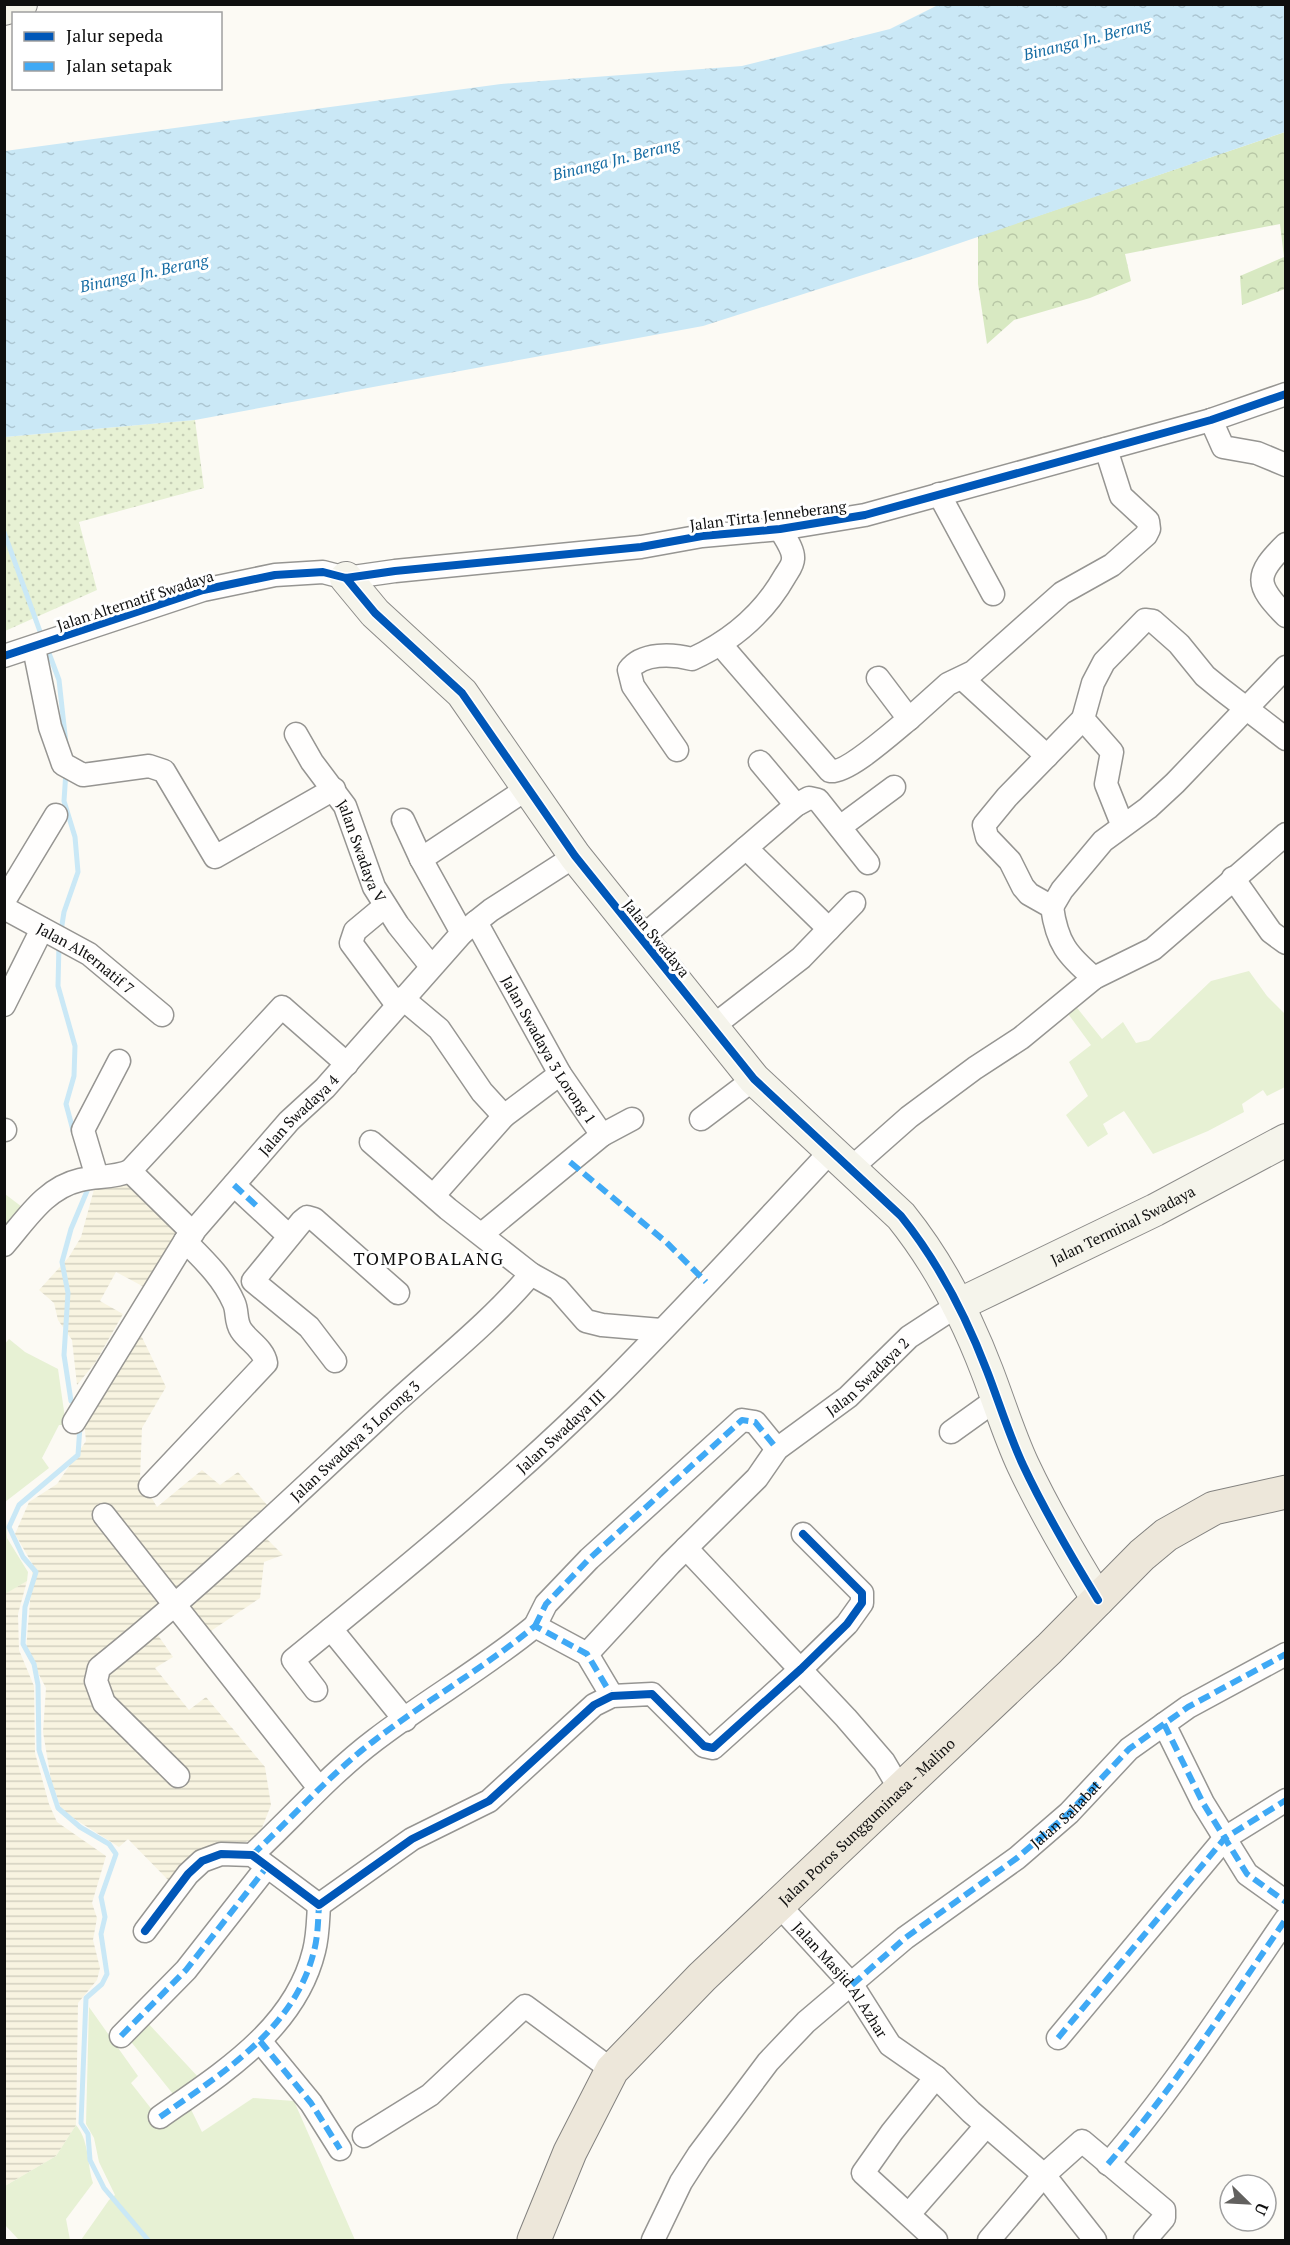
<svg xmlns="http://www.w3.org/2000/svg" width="1290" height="2245" font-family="'PT Serif',serif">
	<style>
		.farmland { fill: url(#farmland-rules) }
		.grass { fill: #e7f1d4 }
		.forest { fill: url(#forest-crowns) }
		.garden { fill: url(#garden-dots) }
		.water { fill: url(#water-ripples) }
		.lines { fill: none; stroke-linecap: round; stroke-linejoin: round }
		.stream { stroke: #cae8f6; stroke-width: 5 }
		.street-casing { stroke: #969592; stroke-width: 25 }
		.secondary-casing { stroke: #8c8b89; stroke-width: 34 }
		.primary-casing { stroke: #83827f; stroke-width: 35 }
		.street { stroke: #fffefd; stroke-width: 22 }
		.secondary { stroke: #f5f4eb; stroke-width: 32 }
		.primary { stroke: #ede7da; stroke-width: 33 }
		.quiet { stroke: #3fa9f5; stroke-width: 6; stroke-dasharray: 12 6; stroke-linecap: butt }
		.cycleway-casing { stroke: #fff; stroke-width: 11 }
		.cycleway { stroke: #0057b8; stroke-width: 8 }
		.labels { text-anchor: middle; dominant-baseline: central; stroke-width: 6; stroke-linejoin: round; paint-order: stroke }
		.street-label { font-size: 15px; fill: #0f0f0f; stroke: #fff }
		.water-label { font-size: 16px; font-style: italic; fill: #166ca3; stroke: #fff }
		.quarter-label { font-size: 18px; letter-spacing: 1.5px; fill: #0f0f0f; stroke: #fff }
	</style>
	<defs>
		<pattern id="farmland-rules" width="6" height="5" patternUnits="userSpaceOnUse" patternTransform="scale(1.5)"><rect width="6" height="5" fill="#f8f4e1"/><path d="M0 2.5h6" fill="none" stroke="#d3d0c0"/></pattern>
		<pattern id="forest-crowns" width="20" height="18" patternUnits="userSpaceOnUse" patternTransform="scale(1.5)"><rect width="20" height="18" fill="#d8e9c2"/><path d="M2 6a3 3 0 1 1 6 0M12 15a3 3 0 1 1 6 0" fill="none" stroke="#b8c7a6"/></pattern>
		<pattern id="garden-dots" width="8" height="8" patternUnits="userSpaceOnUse" patternTransform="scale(1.5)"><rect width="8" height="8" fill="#e7f1d4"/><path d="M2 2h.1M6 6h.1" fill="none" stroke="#c5cdb5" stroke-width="1.8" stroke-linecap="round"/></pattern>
		<pattern id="water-ripples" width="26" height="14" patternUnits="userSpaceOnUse" patternTransform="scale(1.5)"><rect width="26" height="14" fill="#cae8f6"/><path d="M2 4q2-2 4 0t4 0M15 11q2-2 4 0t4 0" fill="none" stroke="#acc6d2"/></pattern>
	</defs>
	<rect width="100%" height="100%" fill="#fcfaf4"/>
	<!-- farmland -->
	<g class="farmland">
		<path d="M126,1177L178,1229L146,1288L116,1272L100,1301L123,1314L95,1363L77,1385L72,1340L58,1320L54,1303L39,1290L69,1257L81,1237L96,1182Z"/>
		<path d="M139,1331L166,1387L142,1428L140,1478L157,1507L202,1470L220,1485L238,1472L268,1506L261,1533L283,1555L264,1562L260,1598L190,1645L172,1613L151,1625L173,1657L155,1668L189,1710L206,1697L265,1767L271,1805L258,1838L236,1845L171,1883L128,1839L119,1847L62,1811L51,1780L43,1732L46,1688L26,1650L33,1565L15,1534L29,1502L57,1484L86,1441L84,1421Z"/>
		<path d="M27,1581L18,1614L19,1650L34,1686L35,1753L49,1804L57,1822L106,1856L92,1903L97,1918L93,1940L100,1968L97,1980L78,2003L76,2125L56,2156L5,2186L4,1594Z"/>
	</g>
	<!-- grass -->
	<g class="grass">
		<path d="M1249,971L1267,996L1285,1014V1087L1267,1096L1263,1090L1242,1104L1244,1112L1208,1131L1153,1154L1124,1111L1103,1124L1108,1134L1088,1147L1066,1115L1088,1096L1069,1062L1091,1045L1066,1011L1074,1004L1102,1039L1123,1022L1136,1043L1149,1040L1211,981Z"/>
		<path d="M5,1194L26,1210L5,1236Z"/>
		<path d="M9,1339L25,1352L58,1369L66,1425H59L42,1458L49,1468L5,1502L7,1538L28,1572L27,1581L5,1594L4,1345Z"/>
		<path d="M89,2007L138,2076L131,2083L153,2111L173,2094L128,2038L146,2021L200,2079L182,2091L202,2132L253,2098L294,2101L355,2240H81L109,2200L115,2195L99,2162L94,2138L86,2124Z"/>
		<path d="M76,2125C89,2140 87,2163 93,2183L66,2219L70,2240H19L5,2225V2186L56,2156Z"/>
	</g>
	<!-- forest -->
	<path class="forest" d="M1285,132V289L1242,305L1240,276L1284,257L1280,224L1125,254L1131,281L1090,298L1014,320L987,344L978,284V236Z"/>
	<!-- garden -->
	<path class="garden" d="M195,420L204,488L79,522L97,590L5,631V437Z"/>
	<!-- water -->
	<path class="water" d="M940,4L1285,5V132L919,257L703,326L195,420L5,437V151L501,84L742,66L890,29Z"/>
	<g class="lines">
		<!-- stream -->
		<g class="stream">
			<path d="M4,532L42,637"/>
			<path d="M47,648L59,680L66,744"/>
			<path d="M61,931L64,912L78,872L75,837L64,801L66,771"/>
			<path d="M59,944L58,986L75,1046L74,1076L66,1104L74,1134"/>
			<path d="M71,1401L64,1355L68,1293L62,1262L71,1229L90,1184"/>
			<path d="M80,1426L78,1455L19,1505L9,1527L23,1557L36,1572L25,1607L23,1644L34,1664L38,1685L39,1750L58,1808L80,1827L109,1844L116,1854L101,1897L105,1917L101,1934L107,1974L102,1984L86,1998L81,2123L88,2134L90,2160L104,2188L148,2240"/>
		</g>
		<!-- street casing -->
		<g class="street-casing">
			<g id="street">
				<path d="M1211,420L1223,447L1257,453L1286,465"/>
				<path d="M939,494L993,594"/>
				<path d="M1286,544C1254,575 1255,585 1286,616"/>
				<path d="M721,645L830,771C847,774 894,731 909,719"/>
				<path d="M34,648L50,727L63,764L83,775L149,766L164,771L215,857L334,789"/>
				<path d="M4,656L203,590L275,575L323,572L346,578L395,571L641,547L702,536L780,529L865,515L1211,420L1286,394"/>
				<path d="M878,678L909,719L948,684L973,672L1062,593L1112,565L1146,535L1149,529L1148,521L1121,496L1106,449"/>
				<path d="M963,679L1047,756"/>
				<path d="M1083,719L1007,797L984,825L987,837L1010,861L1023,887L1029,894L1052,907C1057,943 1067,955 1094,978"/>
				<path id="s1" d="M296,734L312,762L345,806L374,887L398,925L431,966"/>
				<path d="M677,750L633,686L629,670C642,652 673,654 692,659C731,641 764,613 785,576C788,571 793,565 793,559C794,550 785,538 780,529"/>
				<path d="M760,762L796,805"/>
				<path d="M403,820L421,859"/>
				<path d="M1122,824L1106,784L1112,752L1083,719L1093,683L1104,662L1145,620L1153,621L1179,644L1205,676L1221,689L1286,739"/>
				<path d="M840,827L894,787"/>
				<path d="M746,848L829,929"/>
				<path d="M1233,878L1271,932L1286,943"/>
				<path d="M4,901L56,815"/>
				<path d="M385,906L355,931L351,943L397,1005"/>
				<path d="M1052,907L1062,890L1103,841L1148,808L1175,783L1286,667"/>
				<path id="s2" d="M4,908L89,954L162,1015"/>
				<path id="s3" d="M476,922L560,1074L602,1135L482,1234"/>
				<path d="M462,933L421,859L528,788"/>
				<path d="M640,939L796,805L809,798L818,800L868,863"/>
				<path d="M402,998L439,1029L482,1092L504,1116L434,1195"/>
				<path d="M4,1005L42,929"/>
				<path d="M712,1027L801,958L854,903"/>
				<path d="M504,1116L560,1074"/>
				<path d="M701,1119L754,1079"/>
				<path d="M4,1130H5"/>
				<path d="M602,1135L632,1119"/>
				<path d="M371,1142L448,1209L531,1274L558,1289L586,1321L602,1325L661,1330"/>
				<path d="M849,1170L909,1117L975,1068L1021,1038L1094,978L1153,949L1286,834"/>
				<path d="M97,1177L83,1130L119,1061"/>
				<path d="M234,1185L289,1236"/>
				<path d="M193,1233L130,1171L282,1007L347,1064"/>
				<path d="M4,1245C26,1220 45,1188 80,1180C97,1176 113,1178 130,1171"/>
				<path d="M335,1361L309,1327L253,1281L302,1221L307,1217L314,1219L398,1293"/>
				<path id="s4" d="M74,1422L185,1241L289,1121L325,1088L462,933L491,910L575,856"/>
				<path d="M951,1432L997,1399"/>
				<path d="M150,1486L266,1363C264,1349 248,1341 241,1330C235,1321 238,1312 234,1303C223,1278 205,1261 185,1241"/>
				<path d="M104,1515L319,1788"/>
				<path d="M686,1548L846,1718L884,1762L901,1791"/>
				<path d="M535,1626L546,1604L589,1559L742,1420L755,1422L777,1449"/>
				<path d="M331,1629L405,1720"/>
				<path id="s5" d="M587,1654L670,1564L757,1478L777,1449L848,1397L909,1337L958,1305"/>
				<path id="s6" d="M316,1690L293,1660C401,1572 509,1484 608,1386C684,1310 757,1230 830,1152"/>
				<path d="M1164,1724L1203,1803L1247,1874L1286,1902"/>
				<path id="s7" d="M178,1776L104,1703L96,1681L99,1668C199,1588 291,1499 385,1412C434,1366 488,1325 531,1274"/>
				<path d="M252,1855C293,1817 330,1774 375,1740C427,1700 484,1668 535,1626L587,1654L612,1696"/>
				<path id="s8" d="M777,1903L852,1985L890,2045L936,2077"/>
				<path d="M145,1931L188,1874L202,1861L221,1854L252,1855L319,1905L412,1839L489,1801L594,1705L612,1696L652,1694L704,1746L713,1748L801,1669L847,1624L862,1603V1593L803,1534"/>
				<path d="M121,2036L186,1970L266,1868"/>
				<path d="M1058,2038L1225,1838L1286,1800"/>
				<path d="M260,2041L311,2103L340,2149"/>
				<path d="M160,2117C221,2074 295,2029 314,1951C318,1936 318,1920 319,1905"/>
				<path d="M364,2136L430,2095L525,2006L612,2070"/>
				<path d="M1108,2164C1174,2088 1229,2002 1286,1919"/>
				<path d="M909,2214L986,2126"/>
				<path d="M653,2240L681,2182L699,2154L768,2062L806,2022L905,1938L1017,1858L1069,1813L1129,1749L1188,1707L1286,1654"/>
				<path d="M936,2240L863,2173L892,2132L936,2077L971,2112L1044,2175L989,2240"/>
				<path d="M1095,2240L1044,2175L1082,2141L1164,2210V2218L1145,2240"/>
			</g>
		</g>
		<!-- secondary casing -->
		<g class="secondary-casing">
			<g id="secondary">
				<path d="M4,9L21,4"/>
				<path d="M346,578L375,613L462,693L575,856L754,1079L901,1216C938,1262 966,1316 987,1371C999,1402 1009,1435 1023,1465C1045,1512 1071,1556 1098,1600"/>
				<path id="s9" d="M958,1305L1155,1210L1286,1140"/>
			</g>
		</g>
		<!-- primary casing -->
		<g class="primary-casing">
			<g id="primary">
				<path id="s10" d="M534,2240L570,2152L612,2070L702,1977L1049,1649L1142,1555L1166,1535L1214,1508L1286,1492"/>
			</g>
		</g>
		<!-- street -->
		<use href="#street" class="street"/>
		<!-- secondary -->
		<use href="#secondary" class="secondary"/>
		<!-- primary -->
		<use href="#primary" class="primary"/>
		<!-- quiet -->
		<g class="quiet">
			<path d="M570,1162L666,1242L706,1282"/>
			<path d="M234,1185L260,1209"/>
			<path d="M535,1626L546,1604L589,1559L742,1420L755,1422L777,1449"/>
			<path d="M1164,1724L1203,1803L1247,1874L1286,1902"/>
			<path d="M252,1855C293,1817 330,1774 375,1740C427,1700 484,1668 535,1626L587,1654L612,1696"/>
			<path id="s11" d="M852,1985L905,1938L1017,1858L1069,1813L1129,1749L1188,1707L1286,1654"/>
			<path d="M121,2036L186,1970L266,1868"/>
			<path d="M1058,2038L1225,1838L1286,1800"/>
			<path d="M260,2041L311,2103L340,2149"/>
			<path d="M160,2117C221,2074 295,2029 314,1951C318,1936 318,1920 319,1905"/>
			<path d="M1108,2164C1174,2088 1229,2002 1286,1919"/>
		</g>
		<!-- cycleway casing -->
		<g class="cycleway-casing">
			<g id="cycleway">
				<path d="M346,578L375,613L462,693L575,856L754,1079L901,1216C938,1262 966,1316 987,1371C999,1402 1009,1435 1023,1465C1045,1512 1071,1556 1098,1600"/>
				<path d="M4,656L203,590L275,575L323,572L346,578L395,571L641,547L702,536L780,529L865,515L1211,420L1286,394"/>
				<path d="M145,1931L188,1874L202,1861L221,1854L252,1855L319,1905L412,1839L489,1801L594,1705L612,1696L652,1694L704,1746L713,1748L801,1669L847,1624L862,1603V1593L803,1534"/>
			</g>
		</g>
		<!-- cycleway -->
		<use href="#cycleway" class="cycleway"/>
	</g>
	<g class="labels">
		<!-- street labels -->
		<g class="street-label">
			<text transform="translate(768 515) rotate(-7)">Jalan Tirta Jenneberang</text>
			<text transform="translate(135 600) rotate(-18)">Jalan Alternatif Swadaya</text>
			<text stroke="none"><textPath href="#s1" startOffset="135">Jalan Swadaya V</textPath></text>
			<text transform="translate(657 938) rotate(51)">Jalan Swadaya</text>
			<text stroke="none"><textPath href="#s2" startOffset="96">Jalan Alternatif 7</textPath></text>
			<text stroke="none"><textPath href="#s3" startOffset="147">Jalan Swadaya 3 Lorong 1</textPath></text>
			<text stroke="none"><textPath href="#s4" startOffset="382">Jalan Swadaya 4</textPath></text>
			<text stroke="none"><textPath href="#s9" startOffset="183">Jalan Terminal Swadaya</textPath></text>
			<text stroke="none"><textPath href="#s5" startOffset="396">Jalan Swadaya 2</textPath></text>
			<text stroke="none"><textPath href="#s6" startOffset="390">Jalan Swadaya III</textPath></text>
			<text stroke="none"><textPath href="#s7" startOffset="483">Jalan Swadaya 3 Lorong 3</textPath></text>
			<text stroke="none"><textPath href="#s11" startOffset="274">Jalan Sahabat</textPath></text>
			<text stroke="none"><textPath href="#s10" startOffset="543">Jalan Poros Sungguminasa - Malino</textPath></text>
			<text stroke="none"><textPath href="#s8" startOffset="100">Jalan Masjid Al Azhar</textPath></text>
		</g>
		<!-- water labels -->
		<g class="water-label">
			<text transform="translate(1087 39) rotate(-14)">Binanga Jn. Berang</text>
			<text transform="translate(616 159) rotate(-14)">Binanga Jn. Berang</text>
			<text transform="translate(144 273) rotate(-12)">Binanga Jn. Berang</text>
		</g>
		<!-- quarter labels -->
		<g class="quarter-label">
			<text x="429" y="1258">TOMPOBALANG</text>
		</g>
	</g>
	<!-- border -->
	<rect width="1290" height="2245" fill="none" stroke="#0f0f0f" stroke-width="12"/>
	<!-- legend -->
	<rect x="12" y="12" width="210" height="78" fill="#ffffff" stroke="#9f9f9f" stroke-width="1.5"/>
	<rect x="24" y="32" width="30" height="9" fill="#0057b8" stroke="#9f9f9f" stroke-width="1.5"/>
	<text x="66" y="42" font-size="18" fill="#0f0f0f">Jalur sepeda</text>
	<rect x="24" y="62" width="30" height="9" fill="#3fa9f5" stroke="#9f9f9f" stroke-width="1.5"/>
	<text x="66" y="72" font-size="18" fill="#0f0f0f">Jalan setapak</text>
	<!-- north arrow -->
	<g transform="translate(1248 2203) rotate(114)"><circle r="28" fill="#ffffff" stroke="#9f9f9f" stroke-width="1.5"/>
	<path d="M0-4.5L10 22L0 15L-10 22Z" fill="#62615f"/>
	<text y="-9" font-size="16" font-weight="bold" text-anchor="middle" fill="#0f0f0f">U</text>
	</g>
</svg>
